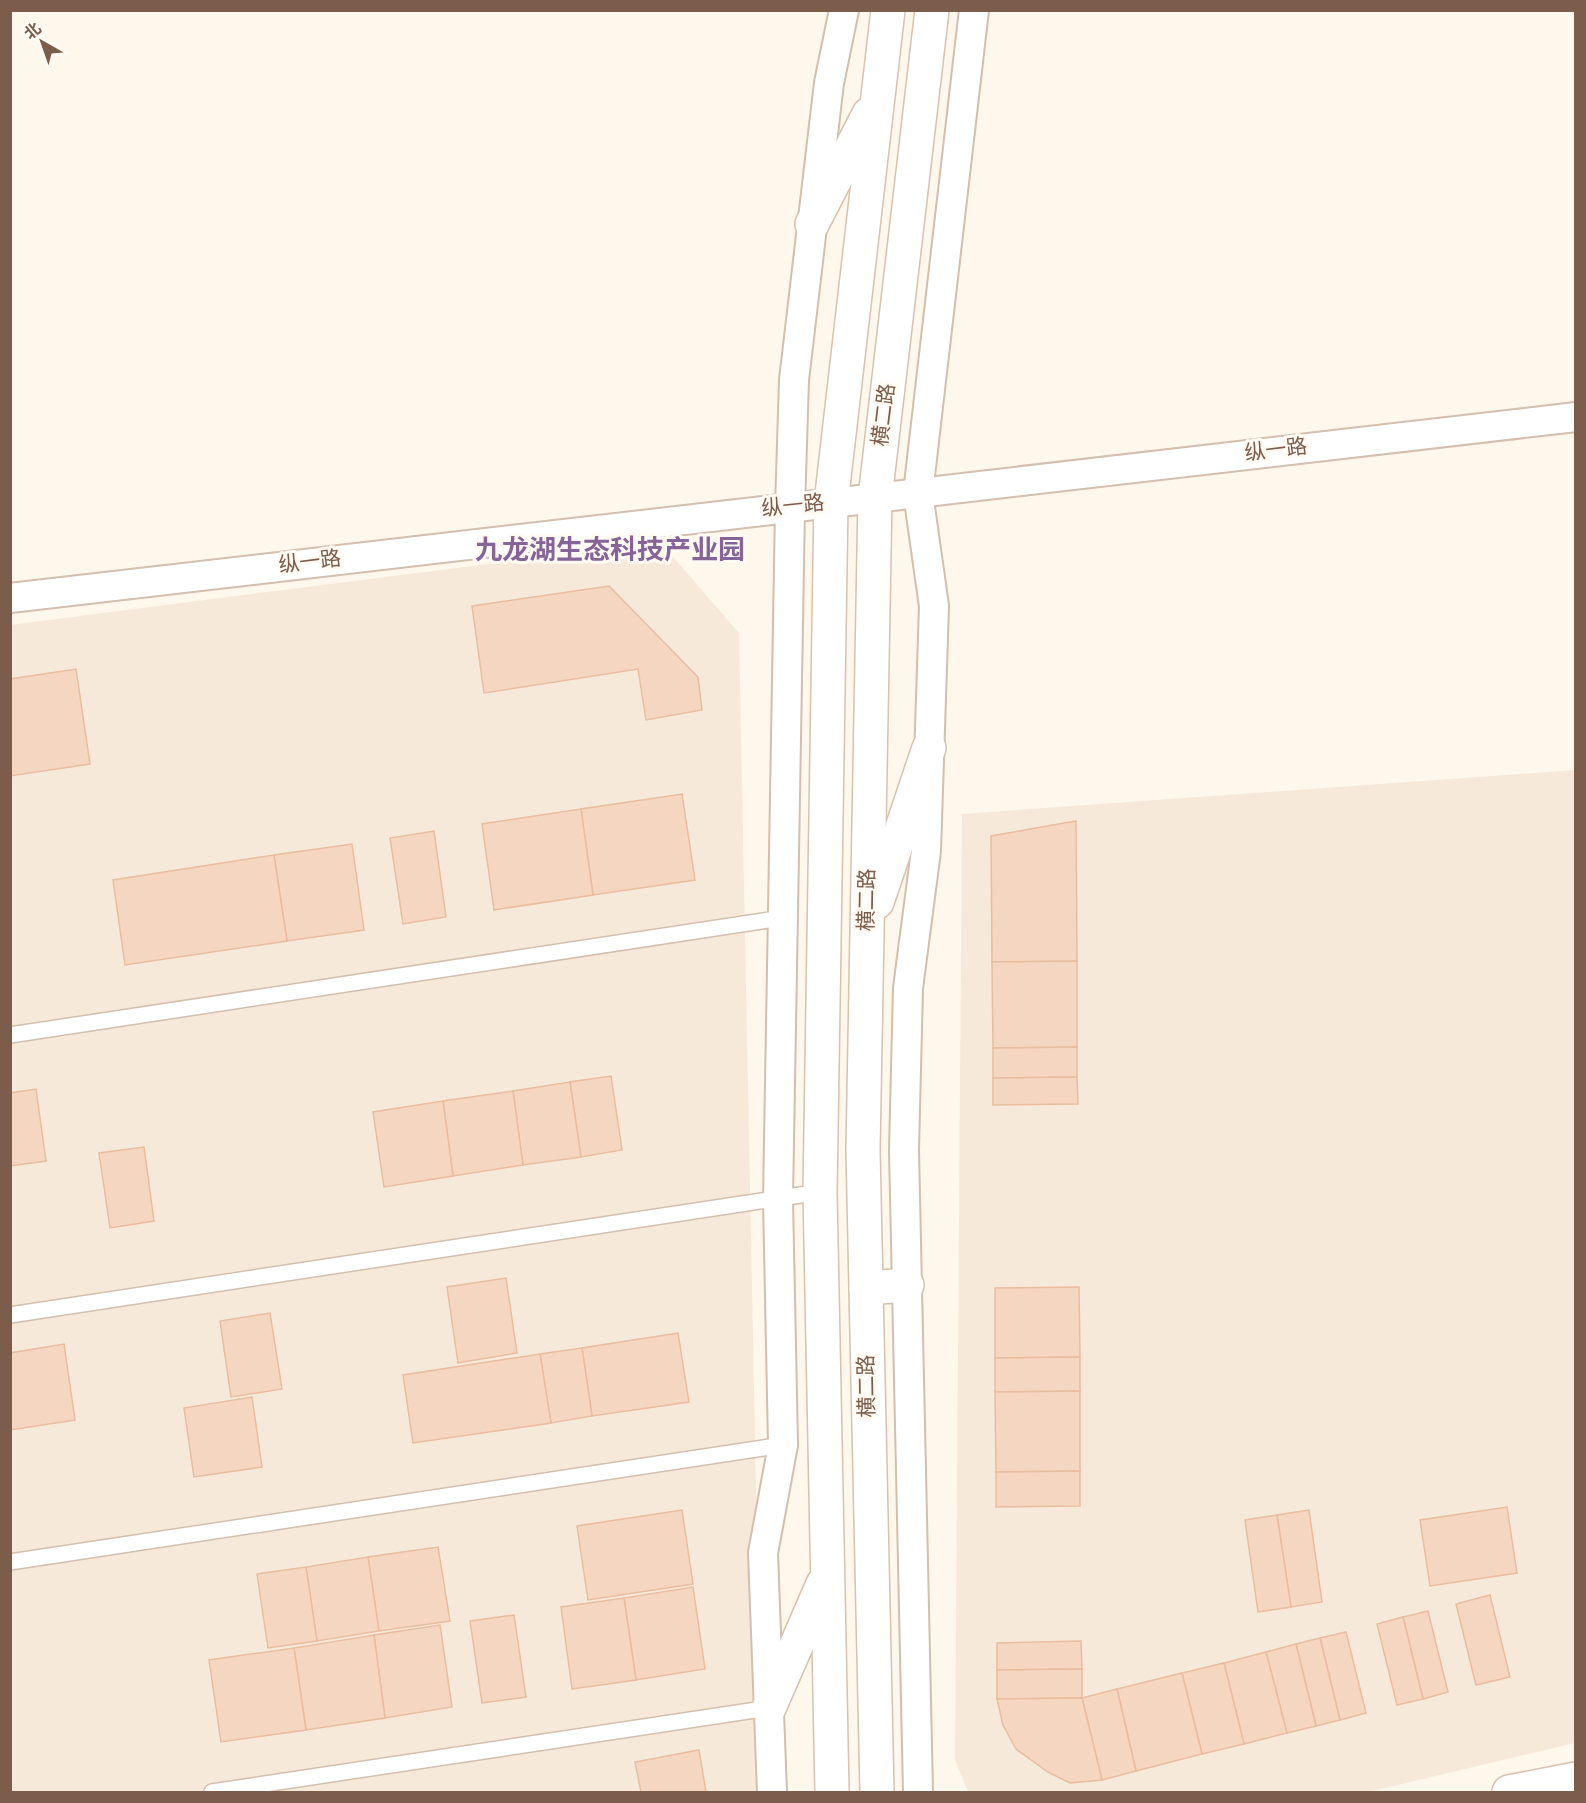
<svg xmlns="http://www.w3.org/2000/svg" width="1586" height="1803" font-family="Overpass,'Noto Sans SC',sans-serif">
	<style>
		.residential { fill: #f6e9d9 }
		.building { fill: #f5d6c1; stroke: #e8bda0; stroke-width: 1.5 }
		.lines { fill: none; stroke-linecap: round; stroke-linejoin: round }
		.service-casing { stroke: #d2bfaf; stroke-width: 18 }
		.minor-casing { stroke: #d2bfaf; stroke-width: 32 }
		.secondary-casing { stroke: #d7c1af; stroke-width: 36 }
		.service { stroke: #fff; stroke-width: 15 }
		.minor { stroke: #fff; stroke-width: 28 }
		.secondary { stroke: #fff; stroke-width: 33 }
		.labels { text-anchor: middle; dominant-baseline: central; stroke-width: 6; stroke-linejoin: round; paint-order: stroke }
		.street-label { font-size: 21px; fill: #7c5d4b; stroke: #fffaf3 }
		.district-label { font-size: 27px; font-weight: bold; fill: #866497; stroke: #fffaf3 }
	</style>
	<rect width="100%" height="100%" fill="#fef7eb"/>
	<!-- residential -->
	<g class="residential">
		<path d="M660,542L739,633L762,1792H11L10,625Z"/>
		<path d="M1575,770V1743L1368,1792H968L955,1759L962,814Z"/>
	</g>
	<!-- building -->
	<g class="building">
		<path d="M609,586L698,677L702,710L646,720L638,669L484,693L472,606Z"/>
		<path d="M76,669L90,764L10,776V679Z"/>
		<path d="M682,794L695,880L593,895L581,809Z"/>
		<path d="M581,809L593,895L494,910L482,824Z"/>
		<path d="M1076,821L1077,961L992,962L991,836Z"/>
		<path d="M434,831L446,917L403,924L390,838Z"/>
		<path d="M352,844L364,930L287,941L274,855Z"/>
		<path d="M274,855L287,941L125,965L113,880Z"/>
		<path d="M1077,961V1047L993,1048L992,962Z"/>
		<path d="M1077,1047V1077L993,1078V1048Z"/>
		<path d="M611,1076L622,1150L581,1157L570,1082Z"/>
		<path d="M1077,1077L1078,1104L993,1105V1078Z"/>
		<path d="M570,1082L581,1157L523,1165L513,1091Z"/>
		<path d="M36,1089L46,1161L10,1166V1093Z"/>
		<path d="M513,1091L523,1165L453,1176L443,1101Z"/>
		<path d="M443,1101L453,1176L384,1187L373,1112Z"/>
		<path d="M144,1147L154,1221L110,1228L99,1153Z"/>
		<path d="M506,1278L517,1353L458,1363L447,1287Z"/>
		<path d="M1079,1287L1080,1357L995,1358V1288Z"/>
		<path d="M270,1313L282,1389L231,1397L220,1321Z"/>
		<path d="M678,1333L689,1402L592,1416L582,1348Z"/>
		<path d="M64,1344L75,1420L10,1430V1353Z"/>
		<path d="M582,1348L592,1416L551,1423L540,1354Z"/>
		<path d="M540,1354L551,1423L413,1443L403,1375Z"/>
		<path d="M1080,1357V1391L995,1392V1358Z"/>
		<path d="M1080,1391V1471L996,1472L995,1392Z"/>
		<path d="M252,1397L262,1467L194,1477L184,1408Z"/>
		<path d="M1080,1471V1506L996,1507V1472Z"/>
		<path d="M1507,1507L1517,1573L1430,1586L1420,1520Z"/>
		<path d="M682,1510L693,1584L588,1600L577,1526Z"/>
		<path d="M1309,1510L1322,1602L1291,1607L1277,1515Z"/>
		<path d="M1277,1515L1291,1607L1258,1612L1245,1520Z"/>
		<path d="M438,1547L450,1621L379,1631L368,1557Z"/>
		<path d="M368,1557L379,1631L317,1641L306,1567Z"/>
		<path d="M306,1567L317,1641L268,1648L257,1574Z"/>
		<path d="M693,1587L705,1669L636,1680L624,1598Z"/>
		<path d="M1490,1595L1510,1677L1476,1685L1456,1604Z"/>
		<path d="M624,1598L636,1680L572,1689L561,1607Z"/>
		<path d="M1428,1611L1448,1692L1423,1699L1403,1617Z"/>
		<path d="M514,1615L526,1697L482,1703L470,1621Z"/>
		<path d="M1403,1617L1423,1699L1397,1705L1377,1624Z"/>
		<path d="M440,1625L452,1707L385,1718L374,1635Z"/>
		<path d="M1346,1632L1366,1713L1340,1720L1320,1638Z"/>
		<path d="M374,1635L385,1718L306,1730L294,1648Z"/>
		<path d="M1320,1638L1340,1720L1316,1726L1296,1644Z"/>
		<path d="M1081,1641L1082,1669L997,1670V1643Z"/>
		<path d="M1296,1644L1316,1726L1287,1733L1266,1652Z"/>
		<path d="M294,1648L306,1730L221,1742L209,1660Z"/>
		<path d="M1266,1652L1287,1733L1244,1744L1224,1663Z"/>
		<path d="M1224,1663L1244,1744L1202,1754L1182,1673Z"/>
		<path d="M1082,1669V1698L997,1699V1670Z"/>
		<path d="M1182,1673L1202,1754L1136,1771L1117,1689Z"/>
		<path d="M1117,1689L1136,1771L1102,1780L1082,1698Z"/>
		<path d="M1082,1698L1102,1780L1070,1783L1048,1772L1016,1749L1003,1725L997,1699Z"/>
		<path d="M699,1750L706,1792H641L635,1762Z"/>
	</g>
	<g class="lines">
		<!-- service casing -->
		<g class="service-casing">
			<g id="service">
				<path d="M10,1035L782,918"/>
				<path d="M10,1315L820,1192"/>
				<path d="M10,1562L783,1445"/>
				<path d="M212,1792L769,1708"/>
			</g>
		</g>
		<!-- minor casing -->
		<g class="minor-casing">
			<g id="minor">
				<path d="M10,598L1576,417"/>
				<path d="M772,1792L763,1553L783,1445L778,1199L790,508L794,380L829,83L844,10"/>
				<path d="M918,1792L904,1150L908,988L926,851L934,606L918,493L974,10"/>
			</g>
		</g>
		<!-- secondary casing -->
		<g class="secondary-casing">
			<g id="secondary">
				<path d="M812,224L869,114"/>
				<path d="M877,902L929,748"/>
				<path d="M866,1288L907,1285"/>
				<path d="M769,1708L823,1584"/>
				<path d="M832,1792L820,1192L831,503L888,10"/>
				<path d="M877,1792L863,1150L875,498L932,10"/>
				<path d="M1509,1792L1576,1779"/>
			</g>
		</g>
		<!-- service -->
		<use href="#service" class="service"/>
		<!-- minor -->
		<use href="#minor" class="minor"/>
		<!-- secondary -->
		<use href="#secondary" class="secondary"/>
	</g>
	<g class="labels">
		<!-- street labels -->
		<g class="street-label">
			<text transform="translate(885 415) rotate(-83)">横二路</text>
			<text transform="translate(1276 451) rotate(-7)">纵一路</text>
			<text transform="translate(793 507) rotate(-6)">纵一路</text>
			<text transform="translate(310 563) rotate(-7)">纵一路</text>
			<text transform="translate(868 900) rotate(-89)">横二路</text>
			<text transform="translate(868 1386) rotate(-91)">横二路</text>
		</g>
		<!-- district labels -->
		<g class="district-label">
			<text x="610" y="552">九龙湖生态科技产业园</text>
		</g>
	</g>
	<!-- border -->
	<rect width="1586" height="1803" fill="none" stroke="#7c5d4b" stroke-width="24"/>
	<!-- north arrow -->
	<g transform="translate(42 42) rotate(320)" stroke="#fffaf3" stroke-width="4.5" paint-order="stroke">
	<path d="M0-4.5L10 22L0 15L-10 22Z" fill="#7c5d4b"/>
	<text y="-9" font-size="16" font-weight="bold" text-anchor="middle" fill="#7c5d4b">北</text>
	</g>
</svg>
